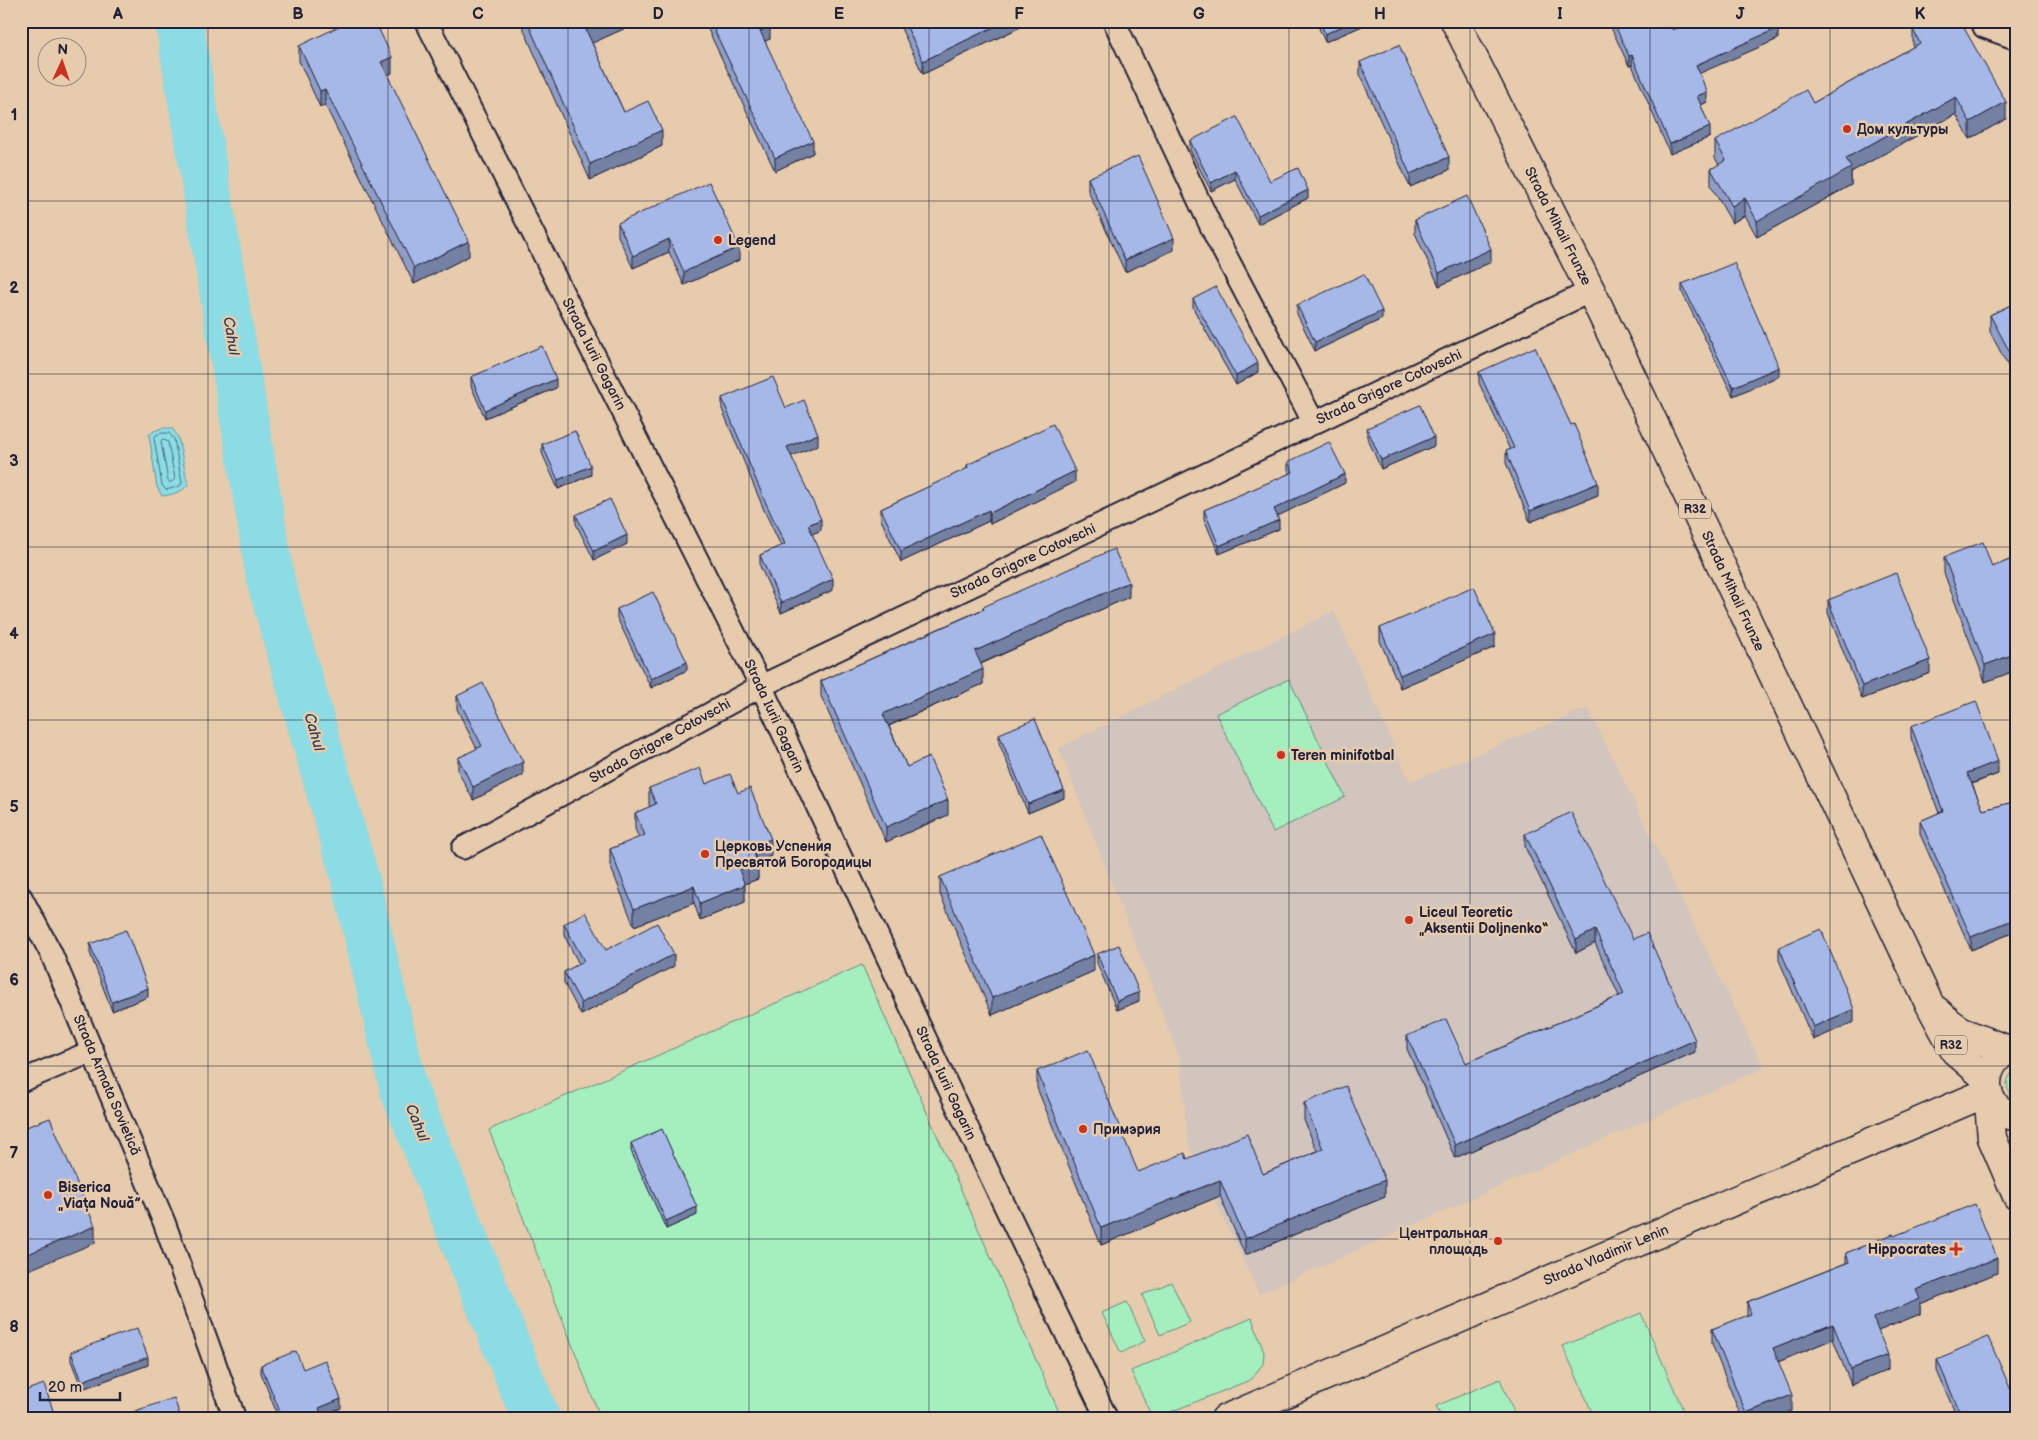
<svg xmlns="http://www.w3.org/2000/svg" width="2038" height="1440" font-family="'Balsamiq Sans',sans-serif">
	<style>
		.built { fill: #d2c5be }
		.green { fill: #a5efbe; stroke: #64887c }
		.water { fill: #8bdce4; stroke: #6192a0 }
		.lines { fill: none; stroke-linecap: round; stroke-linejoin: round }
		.shore { stroke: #4c6c7f; stroke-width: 1 }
		.river { stroke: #8bdce4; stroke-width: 48 }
		.street-casing { stroke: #22223b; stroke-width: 25 }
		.secondary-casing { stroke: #22223b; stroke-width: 31 }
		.primary-casing { stroke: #22223b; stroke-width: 31 }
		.street { stroke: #e6cbad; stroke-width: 21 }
		.secondary { stroke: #e6cbad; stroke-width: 28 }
		.primary { stroke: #e6cbad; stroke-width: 28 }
		.wall { fill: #8e9ec7; stroke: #22223b }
		.shaded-wall { fill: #7481a2; stroke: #22223b }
		.building { fill: #a5b8e7; stroke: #22223b }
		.grid { fill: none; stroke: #22223b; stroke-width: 1; stroke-opacity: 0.55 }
		.poi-dot { fill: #c8321e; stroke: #e6cbad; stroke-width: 2 }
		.labels { text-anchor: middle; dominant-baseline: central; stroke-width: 5; stroke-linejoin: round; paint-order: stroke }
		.shield { fill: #e6cbad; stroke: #5d555d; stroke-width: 1 }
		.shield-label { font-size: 12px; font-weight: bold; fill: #22223b }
		.poi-label { font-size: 14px; font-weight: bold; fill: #22223b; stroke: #e6cbad; text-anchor: start }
		.street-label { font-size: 14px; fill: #22223b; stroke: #e6cbad }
		.water-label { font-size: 15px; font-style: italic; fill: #323e54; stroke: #e6cbad }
		.neatline { fill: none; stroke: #22223b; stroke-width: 2 }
		.grid-label { font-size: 16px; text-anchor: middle; font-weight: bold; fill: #22223b }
	</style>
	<rect width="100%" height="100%" fill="#e6cbad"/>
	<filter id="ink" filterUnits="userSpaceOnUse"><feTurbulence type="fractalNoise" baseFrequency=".02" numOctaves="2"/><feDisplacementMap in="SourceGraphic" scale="10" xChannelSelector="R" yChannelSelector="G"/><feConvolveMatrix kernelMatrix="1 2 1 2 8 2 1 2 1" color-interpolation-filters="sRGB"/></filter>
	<g filter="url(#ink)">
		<!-- built -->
		<path class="built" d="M1334,611L1410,782L1588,708L1764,1068L1259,1294L1188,1143L1180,1058L1059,748Z"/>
		<!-- green -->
		<g class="green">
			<path d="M1289,679L1345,797L1273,832L1216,714Z"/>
			<path d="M862,965L1062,1419H601L489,1130Z"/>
			<path d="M2017,1068V1099C2003,1090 2005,1078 2017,1068Z"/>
			<path d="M1171,1282L1190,1322L1160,1335L1142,1295Z"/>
			<path d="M1127,1302L1145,1341L1121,1353L1102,1313Z"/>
			<path d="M1641,1313L1687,1419H1595L1563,1346Z"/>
			<path d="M1252,1318L1264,1353L1263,1364L1250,1380L1153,1419L1131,1371Z"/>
			<path d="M1500,1379L1517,1419H1442L1436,1406Z"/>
		</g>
		<!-- water -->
		<path class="water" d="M162,428H172L178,437L188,485C182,492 171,495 162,496L157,487L149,435L154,431Z"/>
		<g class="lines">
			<!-- shore -->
			<g class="shore">
				<path d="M163,433H169L174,439L182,483L180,486L166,490L162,485L154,438L156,435Z"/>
				<path d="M163,439L168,442L175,479L170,483L168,480L161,442Z"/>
			</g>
			<!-- river -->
			<path class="river" d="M179,21L271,582L355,878L404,1090L536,1419"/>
			<!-- street casing -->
			<g class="street-casing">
				<g id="street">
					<path d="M426,21L761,686L957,1106L1107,1419"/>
					<path d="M1114,21L1216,237L1314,423"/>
					<path d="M1984,27L2017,39"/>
					<path d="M463,848L761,686L1591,291"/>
					<path d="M21,897L51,953L164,1222L235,1419"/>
					<path d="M21,1081L93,1051"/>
				</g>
			</g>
			<!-- secondary casing -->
			<g class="secondary-casing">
				<path id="secondary" d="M1988,1092L1992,1138L2017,1196"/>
			</g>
			<!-- primary casing -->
			<g class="primary-casing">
				<g id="primary">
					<path d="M1455,21L1591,291L1928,1001L1955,1051L1987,1079"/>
					<path d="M1937,1011C1959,1034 1978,1039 2006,1049"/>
					<path d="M2017,1046C1977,1059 1977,1110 2017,1117"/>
					<path d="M1225,1419L1988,1092"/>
				</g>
			</g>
			<!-- street -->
			<use href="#street" class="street"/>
			<!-- secondary -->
			<use href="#secondary" class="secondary"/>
			<!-- primary -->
			<use href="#primary" class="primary"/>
		</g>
		<!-- wall -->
		<g class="wall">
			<path d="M520,21H641L592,43L624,112L662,146L590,180Z"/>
			<path d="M704,21H768L770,39L765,41L813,153L775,171Z"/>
			<path d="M900,21H1033L923,74L900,26Z"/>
			<path d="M1316,21H1374L1325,42Z"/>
			<path d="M1608,21H1669L1673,30L1778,39L1699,73L1707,102L1701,105L1710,137L1670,154L1632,65L1629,66Z"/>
			<path d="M1913,30L2006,119L1970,139L1956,114L1851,172V185L1757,237L1745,215L1732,223L1711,186V169L1719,165L1715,158V141L1813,103L1913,47Z"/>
			<path d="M299,46L392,73L387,75L469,256L414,284L325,105L320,107L299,61Z"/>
			<path d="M1360,62L1449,170L1410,187L1360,75Z"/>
			<path d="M1190,141L1270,181L1308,198L1258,224L1235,179L1211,191L1190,150Z"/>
			<path d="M1088,178L1174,250L1125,272L1088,191Z"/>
			<path d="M1415,220L1491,262L1439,286L1415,233Z"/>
			<path d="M618,223L739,260L684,285L669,252L633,268L618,236Z"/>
			<path d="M1682,284L1779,376L1733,396L1682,292Z"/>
			<path d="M1193,299L1258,372L1236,385L1193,308Z"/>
			<path d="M2017,302V383L1990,332V315Z"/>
			<path d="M1297,305L1382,319L1315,351L1297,314Z"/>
			<path d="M1479,372L1598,495L1530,522L1506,463V451L1510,450L1479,383Z"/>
			<path d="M471,377L556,388L485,418L471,386Z"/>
			<path d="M722,398L786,408L818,445L791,456L821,530L812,534L833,590L781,613L760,566V555L781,546L764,510L722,409Z"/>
			<path d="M1367,428L1434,446L1381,469L1367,437Z"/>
			<path d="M542,444L591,475L558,489L542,453Z"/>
			<path d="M1288,462L1345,483L1277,516L1279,529L1219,554L1204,519V510L1290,474L1288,470Z"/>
			<path d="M967,465L1075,482L990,524L989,521L901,562L881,520V509L967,469Z"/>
			<path d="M576,515L627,544L594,560L576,524Z"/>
			<path d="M1944,557L1992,567L2017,557V670L1985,682L1944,573Z"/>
			<path d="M1129,597L981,664L983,684L889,726L907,767L948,815L886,842L821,696V681L983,609V607Z"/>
			<path d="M1828,600L1930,673L1862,699L1828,613Z"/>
			<path d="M617,609L687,670L651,688L617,618Z"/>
			<path d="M1380,628L1495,647L1400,688L1380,641Z"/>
			<path d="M457,696L523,775L473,800L458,771V758L477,749L457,709Z"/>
			<path d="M1911,726L1998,774L1972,784L1983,810L2017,801V931L1971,950L1920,834V821L1939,813L1911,738Z"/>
			<path d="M999,734L1064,798L1028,813L999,743Z"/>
			<path d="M706,784L738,793L771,856L757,862L758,879L744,884L745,902L700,920L694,903L634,926L610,865V849L639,838L635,829V813L650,807L649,805V788Z"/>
			<path d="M1525,834L1633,939L1695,1052L1455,1158L1407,1049V1036L1466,1063L1619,996L1595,943L1576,953L1525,847Z"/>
			<path d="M940,877L1094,971L992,1015L940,894Z"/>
			<path d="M564,924L606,950L674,966L581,1015L564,983V972L579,964L564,935Z"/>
			<path d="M90,944L148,997L112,1011L90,953Z"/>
			<path d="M1779,947L1854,1022L1813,1040L1779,960Z"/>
			<path d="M1097,954L1139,1001L1117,1010L1097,963Z"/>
			<path d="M1037,1071L1138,1172L1187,1159L1263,1174L1317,1151L1304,1120V1103L1385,1197L1245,1255L1220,1196L1101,1245L1037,1088Z"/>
			<path d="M631,1143L697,1215L666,1229L631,1151Z"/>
			<path d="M1894,1236L1997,1273L1920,1304V1314L1878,1331L1888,1370L1851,1385L1833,1339L1778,1362L1792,1411L1771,1419H1742L1712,1344V1329L1747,1316V1302L1846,1263V1253Z"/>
			<path d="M71,1352L148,1365L82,1389L71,1361Z"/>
			<path d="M1937,1359L2017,1404L1956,1415L1937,1371Z"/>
			<path d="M261,1365L303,1369L341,1408L322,1416L323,1419H279L261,1373Z"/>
		</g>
		<!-- shaded-wall -->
		<g class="shaded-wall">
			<path d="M606,21H641L586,46V30Z"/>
			<path d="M1006,21H1033L923,74V61Z"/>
			<path d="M1354,21H1374L1325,42V34Z"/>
			<path d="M770,26V39L760,43V31Z"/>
			<path d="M1778,28V39L1696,75V65Z"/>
			<path d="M1632,55V65L1629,66V56Z"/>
			<path d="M392,57V73L381,78V62Z"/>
			<path d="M325,89V105L320,107V91Z"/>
			<path d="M1707,92V102L1697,107V96Z"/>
			<path d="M1956,97V114L1851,172V185L1757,237V221L1846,158Z"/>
			<path d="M2006,102V119L1970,139V122Z"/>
			<path d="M1710,127V137L1670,154V144Z"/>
			<path d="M662,130V146L590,180V164Z"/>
			<path d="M813,141V153L775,171V158Z"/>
			<path d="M1449,157V170L1410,187V174Z"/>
			<path d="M1235,170V179L1211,191V183Z"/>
			<path d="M1308,190V198L1258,224V215Z"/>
			<path d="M1745,198V215L1732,223V206Z"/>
			<path d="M1174,238V250L1125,272V260Z"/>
			<path d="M669,239V252L633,268V256Z"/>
			<path d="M469,241V256L414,284V268Z"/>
			<path d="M739,247V260L684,285V272Z"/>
			<path d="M1491,249V262L1439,286V273Z"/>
			<path d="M1382,311V319L1315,351V342Z"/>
			<path d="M1258,363V372L1236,385V376Z"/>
			<path d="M1779,367V376L1733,396V387Z"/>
			<path d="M556,379V388L485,418V410Z"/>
			<path d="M818,434V445L787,458V447Z"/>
			<path d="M1434,437V446L1381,469V460Z"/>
			<path d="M591,466V475L558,489V480Z"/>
			<path d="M1075,471V482L990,524V513Z"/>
			<path d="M1345,474V483L1274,518V509Z"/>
			<path d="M1598,483V495L1530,522V511Z"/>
			<path d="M989,510V521L901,562V551Z"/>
			<path d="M821,519V530L808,536V525Z"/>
			<path d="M1279,520V529L1219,554V546Z"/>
			<path d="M627,535V544L594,560V551Z"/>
			<path d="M833,579V590L781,613V603Z"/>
			<path d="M1129,582V597L975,666V651Z"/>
			<path d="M1495,634V647L1400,688V675Z"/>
			<path d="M2017,653V670L1985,682V665Z"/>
			<path d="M1930,660V673L1862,699V686Z"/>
			<path d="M687,662V670L651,688V679Z"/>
			<path d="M983,669V684L883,728V714Z"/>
			<path d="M1998,761V774L1967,785V773Z"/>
			<path d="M523,762V775L473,800V787Z"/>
			<path d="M1064,790V798L1028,813V804Z"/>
			<path d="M948,800V815L886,842V827Z"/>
			<path d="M771,839V856L751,864V847Z"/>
			<path d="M758,863V879L739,886V870Z"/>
			<path d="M2017,880V893L2014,881Z"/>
			<path d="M745,885V902L700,920V903Z"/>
			<path d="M694,886V903L634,926V909Z"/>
			<path d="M2017,918V931L1971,950V937Z"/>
			<path d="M1595,930V943L1576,953V940Z"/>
			<path d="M674,954V966L581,1015V1003Z"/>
			<path d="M1094,955V971L992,1015V998Z"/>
			<path d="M148,988V997L112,1011V1002Z"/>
			<path d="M1139,992V1001L1117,1010V1001Z"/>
			<path d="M1854,1009V1022L1813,1040V1027Z"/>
			<path d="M1695,1040V1052L1455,1158V1145Z"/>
			<path d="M1220,1180V1196L1101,1245V1228Z"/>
			<path d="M1385,1180V1197L1245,1255V1239Z"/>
			<path d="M697,1207V1215L666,1229V1221Z"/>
			<path d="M95,1226V1243L21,1273V1257Z"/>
			<path d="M1997,1258V1273L1920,1304V1314L1873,1333V1318L1916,1290Z"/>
			<path d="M1833,1324V1339L1773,1364V1348Z"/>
			<path d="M1888,1355V1370L1851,1385V1369Z"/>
			<path d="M148,1357V1365L82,1389V1381Z"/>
			<path d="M1792,1395V1411L1771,1419H1746V1413Z"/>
			<path d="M341,1399V1408L319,1417V1408Z"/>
			<path d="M2017,1414V1419H2006Z"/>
		</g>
		<!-- building -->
		<g class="building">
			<path d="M350,21H375L392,57L381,62L469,241L414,268L325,89L320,91L299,46Z"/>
			<path d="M527,21H606L586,30L624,112L648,101L662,130L590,164Z"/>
			<path d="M710,21H768L770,26L760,31L813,141L775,158Z"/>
			<path d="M904,21H1006L923,61Z"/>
			<path d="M1320,21H1354L1325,34Z"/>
			<path d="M1613,21H1669L1673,30L1694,21H1775L1778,28L1696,65L1707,92L1697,96L1710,127L1670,144L1632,55L1629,56Z"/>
			<path d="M1928,21H1960L2006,102L1970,122L1956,97L1846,158L1851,168L1757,221L1745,198L1732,206L1711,169L1726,160L1715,141L1806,90L1813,103L1920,43L1913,30Z"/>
			<path d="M1399,45L1449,157L1410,174L1360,62Z"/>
			<path d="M1237,117L1270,181L1298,168L1308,190L1258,215L1235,170L1211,183L1190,141Z"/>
			<path d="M1138,156L1174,238L1125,260L1088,178Z"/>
			<path d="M709,182L739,247L684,272L669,239L633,256L618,223Z"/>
			<path d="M1467,196L1491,249L1439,273L1415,220Z"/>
			<path d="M1734,263L1779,367L1733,387L1682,284Z"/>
			<path d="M1364,274L1382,311L1315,342L1297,305Z"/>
			<path d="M1216,287L1258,363L1236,376L1193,299Z"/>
			<path d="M2017,302V366L1990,315Z"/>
			<path d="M542,346L556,379L485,410L471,377Z"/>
			<path d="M1535,347L1571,425L1574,424L1598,483L1530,511L1506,451L1514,448L1479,372Z"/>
			<path d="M773,377L786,408L804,400L818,434L787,447L821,519L808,525L833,579L781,603L760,555L785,544L764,499L722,398Z"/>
			<path d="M1420,405L1434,437L1381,460L1367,428Z"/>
			<path d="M1053,424L1075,471L990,513L989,510L901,551L881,509L968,468L967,465Z"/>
			<path d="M575,431L591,466L558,480L542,444Z"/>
			<path d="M1329,442L1345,474L1274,509L1279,520L1219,546L1204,510L1293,472L1288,462Z"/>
			<path d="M610,499L627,535L594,551L576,515Z"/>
			<path d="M1983,542L1992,567L2017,557V653L1985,665L1944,557Z"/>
			<path d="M1114,549L1129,582L975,651L983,669L883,714L907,767L929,757L948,800L886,827L821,681L984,609L983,607Z"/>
			<path d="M1896,573L1930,660L1862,686L1828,600Z"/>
			<path d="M1474,587L1495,634L1400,675L1380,628Z"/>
			<path d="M653,592L687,662L651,679L617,609Z"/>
			<path d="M483,683L523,762L473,787L458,758L482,746L457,696Z"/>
			<path d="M1976,701L1998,761L1967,773L1983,810L2017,801V880L2014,881L2017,888V918L1971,937L1920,821L1943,811L1911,726Z"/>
			<path d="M1035,719L1064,790L1028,804L999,734Z"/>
			<path d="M700,768L706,784L730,774L738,793L750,788L771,839L751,847L758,863L739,870L745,885L700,903L694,886L634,909L610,849L645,835L635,813L656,804L649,788Z"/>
			<path d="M1571,812L1633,939L1647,933L1695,1040L1455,1145L1407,1036L1446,1019L1466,1063L1624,994L1595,930L1576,940L1525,834Z"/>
			<path d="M1041,834L1094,955L992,998L940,877Z"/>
			<path d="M585,912L606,950L657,923L674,954L581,1003L564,972L584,961L564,924Z"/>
			<path d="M1821,929L1854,1009L1813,1027L1779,947Z"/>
			<path d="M126,930L148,988L112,1002L90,944Z"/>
			<path d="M1119,945L1139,992L1117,1001L1097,954Z"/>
			<path d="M1088,1050L1138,1172L1185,1153L1187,1159L1247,1134L1263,1174L1323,1149L1304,1103L1346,1086L1385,1180L1245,1239L1220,1180L1101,1228L1037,1071Z"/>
			<path d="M50,1118L95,1226L21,1257V1129Z"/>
			<path d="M662,1129L697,1207L666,1221L631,1143Z"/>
			<path d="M1975,1204L1997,1258L1916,1290L1920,1299L1873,1318L1888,1355L1851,1369L1833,1324L1773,1348L1792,1395L1746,1413L1712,1329L1751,1314L1747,1302L1849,1262L1846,1253L1893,1234L1894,1236Z"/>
			<path d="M137,1328L148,1357L82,1381L71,1352Z"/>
			<path d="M1988,1337L2017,1404V1414L2006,1419H1944L1960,1413L1937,1359Z"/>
			<path d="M296,1351L303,1369L325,1360L341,1399L319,1408L323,1419H283L261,1365Z"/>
			<path d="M44,1384L56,1419H21V1392Z"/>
			<path d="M174,1398L181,1419H137L135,1411Z"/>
		</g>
	</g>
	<!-- grid -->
	<path class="grid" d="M208,21V1419M388,21V1419M568,21V1419M749,21V1419M929,21V1419M1109,21V1419M1289,21V1419M1470,21V1419M1650,21V1419M1830,21V1419M21,201H2017M21,374H2017M21,547H2017M21,720H2017M21,893H2017M21,1066H2017M21,1239H2017"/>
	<!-- markers -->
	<g class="poi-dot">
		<circle cx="1847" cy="129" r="5"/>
		<circle cx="718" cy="240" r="5"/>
		<circle cx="1281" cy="755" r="5"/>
		<circle cx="705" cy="854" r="5"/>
		<circle cx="1409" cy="920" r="5"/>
		<circle cx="1083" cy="1129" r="5"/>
		<circle cx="48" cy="1195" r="5"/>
		<circle cx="1498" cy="1241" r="5"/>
		<path d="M1953.5 1241.5h5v5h5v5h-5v5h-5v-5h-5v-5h5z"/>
	</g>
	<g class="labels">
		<!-- shield labels -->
		<g class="shield">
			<rect x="1679" y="499.5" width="32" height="19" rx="4"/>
			<rect x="1935" y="1035.5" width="32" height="19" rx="4"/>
		</g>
		<g class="shield-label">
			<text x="1695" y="509">R32</text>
			<text x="1951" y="1045">R32</text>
		</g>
		<!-- poi labels -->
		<g class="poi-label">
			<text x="1857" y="129">Дом культуры</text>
			<text x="728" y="240">Legend</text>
			<text x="1291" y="755">Teren minifotbal</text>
			<text x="715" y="846">Церковь Успения<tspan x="715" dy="16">Пресвятой Богородицы</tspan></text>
			<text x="1419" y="912">Liceul Teoretic<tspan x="1419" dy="16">„Aksentii Doljnenko“</tspan></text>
			<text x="1093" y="1129">Примэрия</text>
			<text x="58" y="1187">Biserica<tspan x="58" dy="16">„Viața Nouă”</tspan></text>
			<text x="1488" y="1233" text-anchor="end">Центральная<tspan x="1488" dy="16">площадь</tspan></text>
			<text x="1946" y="1249" text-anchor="end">Hippocrates</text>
		</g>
		<!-- street labels -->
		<g class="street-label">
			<text transform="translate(1558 226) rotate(63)">Strada Mihail Frunze</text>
			<text transform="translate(594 354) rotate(63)">Strada Iurii Gagarin</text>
			<text transform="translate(1389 387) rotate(-25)">Strada Grigore Cotovschi</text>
			<text transform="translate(1023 561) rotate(-25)">Strada Grigore Cotovschi</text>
			<text transform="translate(1733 591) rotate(65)">Strada Mihail Frunze</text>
			<text transform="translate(774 716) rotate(65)">Strada Iurii Gagarin</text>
			<text transform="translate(660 741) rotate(-29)">Strada Grigore Cotovschi</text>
			<text transform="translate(946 1083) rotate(65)">Strada Iurii Gagarin</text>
			<text transform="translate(107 1085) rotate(67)">Strada Armata Sovietică</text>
			<text transform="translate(1606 1255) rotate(-23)">Strada Vladimir Lenin</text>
		</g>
		<!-- water labels -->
		<g class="water-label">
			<text transform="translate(231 336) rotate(81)">Cahul</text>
			<text transform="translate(314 732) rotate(74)">Cahul</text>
			<text transform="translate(417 1123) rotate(68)">Cahul</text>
		</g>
	</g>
	<!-- margin -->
	<rect width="2038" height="1440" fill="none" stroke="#e6cbad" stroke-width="55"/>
	<!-- north arrow -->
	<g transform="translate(62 62) rotate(3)"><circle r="24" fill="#e6cbad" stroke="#98877f"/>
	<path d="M0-4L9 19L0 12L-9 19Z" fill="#c8321e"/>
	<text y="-8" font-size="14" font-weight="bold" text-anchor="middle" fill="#22223b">N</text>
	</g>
	<!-- scale -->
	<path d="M40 1392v8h80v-8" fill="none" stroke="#22223b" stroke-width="2.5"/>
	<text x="48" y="1392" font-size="15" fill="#22223b" stroke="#e6cbad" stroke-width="4" paint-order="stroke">20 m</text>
	<rect x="28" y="28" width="1982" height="1384" class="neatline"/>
	<g class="grid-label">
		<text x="118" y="19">A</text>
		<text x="298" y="19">B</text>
		<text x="478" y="19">C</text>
		<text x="658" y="19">D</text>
		<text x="839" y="19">E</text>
		<text x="1019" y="19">F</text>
		<text x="1199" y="19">G</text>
		<text x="1380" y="19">H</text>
		<text x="1560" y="19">I</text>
		<text x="1740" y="19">J</text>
		<text x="1920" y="19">K</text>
		<text x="14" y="120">1</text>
		<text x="14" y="293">2</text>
		<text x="14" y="466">3</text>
		<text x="14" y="639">4</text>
		<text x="14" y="812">5</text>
		<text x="14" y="985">6</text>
		<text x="14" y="1158">7</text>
		<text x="14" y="1332">8</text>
	</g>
</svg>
